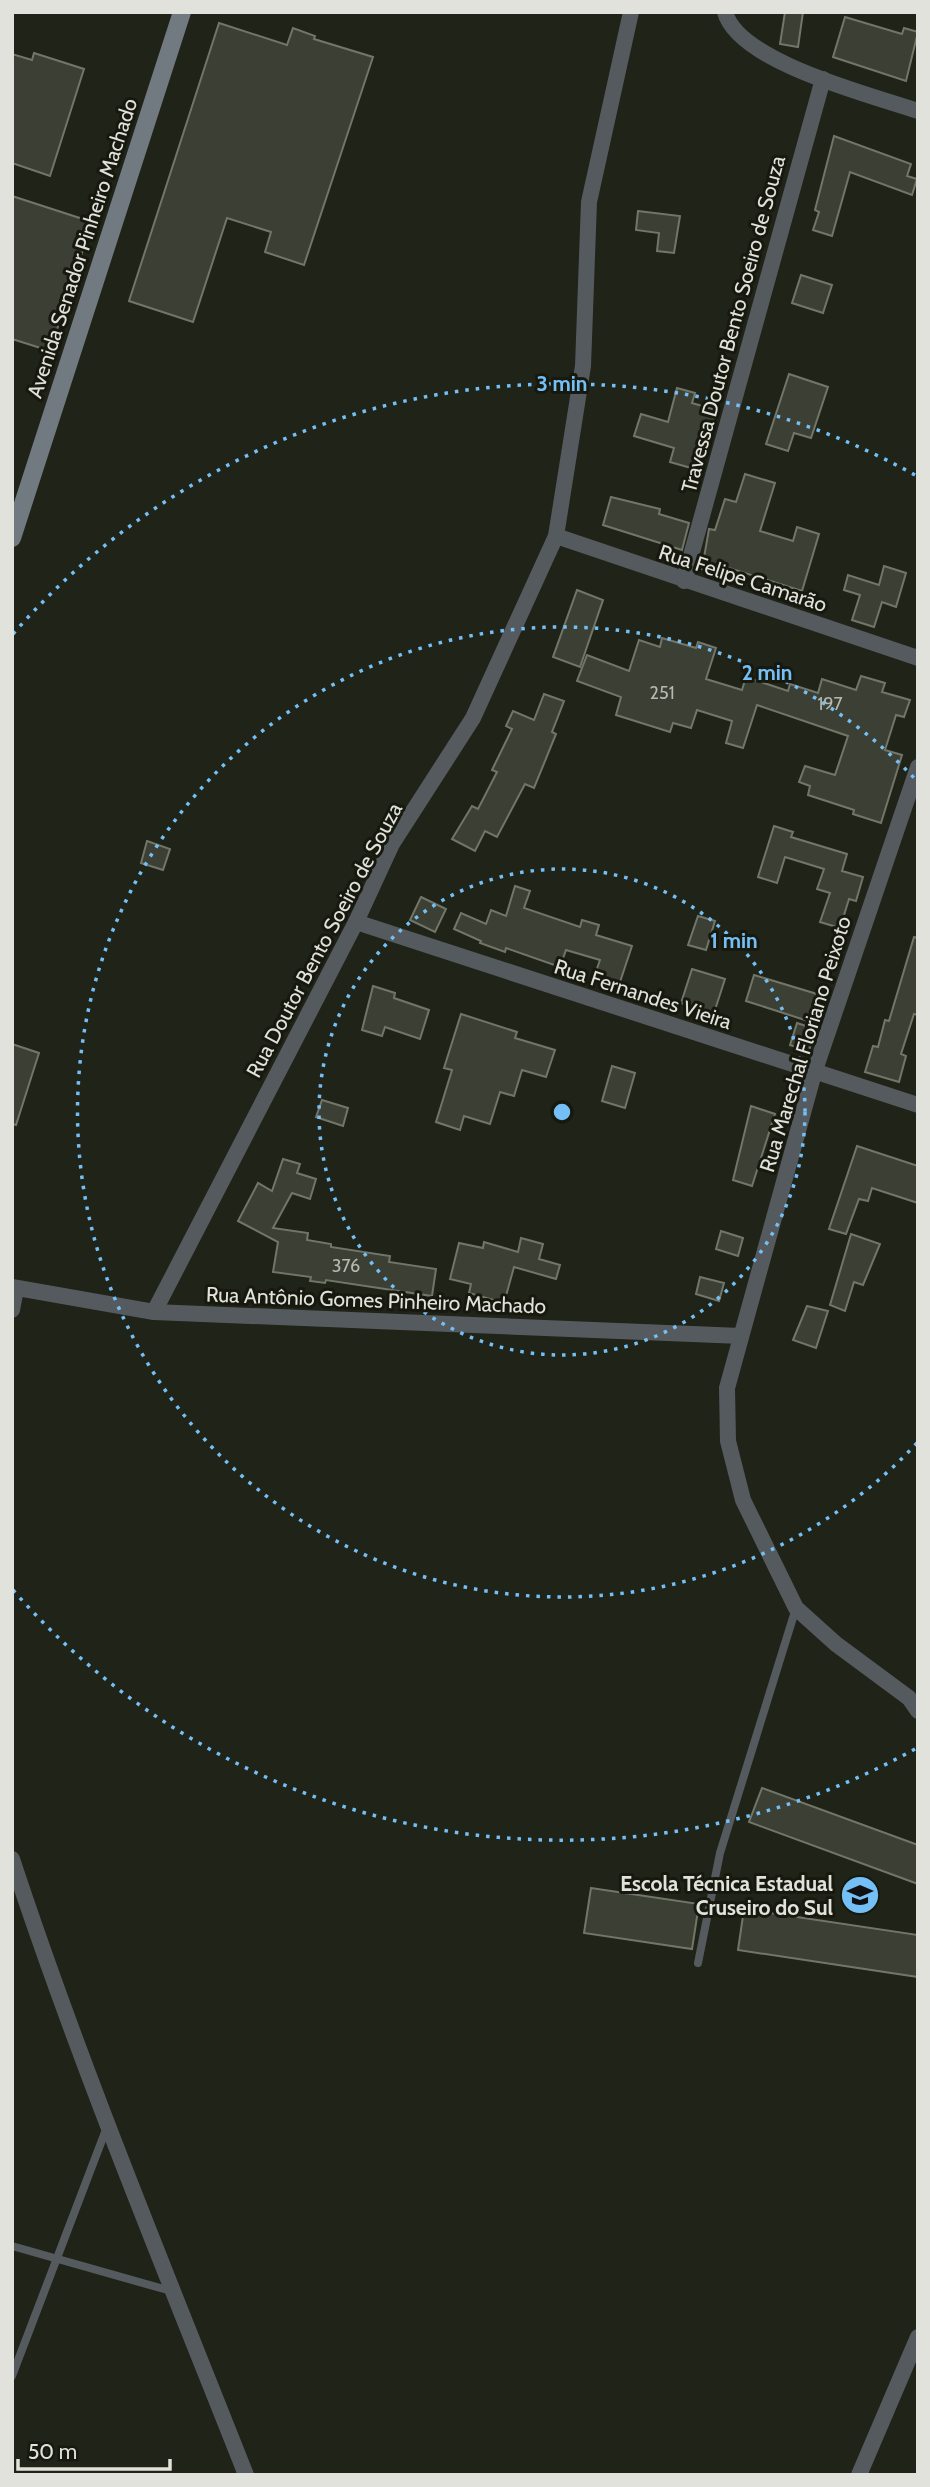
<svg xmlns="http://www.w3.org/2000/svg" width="930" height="2487" font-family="Cabin,sans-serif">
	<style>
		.building { fill: #3c3f33; stroke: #727669; stroke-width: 2 }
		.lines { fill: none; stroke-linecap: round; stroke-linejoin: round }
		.service { stroke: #555a5e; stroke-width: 8 }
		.minor { stroke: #555a5e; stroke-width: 16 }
		.secondary { stroke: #727a81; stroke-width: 18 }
		.ring { fill: none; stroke: #74c0f6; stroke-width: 3.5; stroke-dasharray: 3.5 7 }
		.labels { text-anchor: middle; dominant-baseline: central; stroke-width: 6; stroke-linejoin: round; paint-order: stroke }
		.number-label { font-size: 18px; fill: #b7b9b1 }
		.street-label { font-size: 21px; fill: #e0e2db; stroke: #17190f }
		.poi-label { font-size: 21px; font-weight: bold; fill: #e0e2db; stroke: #17190f; text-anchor: end }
		.centre { fill: #74c0f6; stroke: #17190f; stroke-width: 3.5 }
		.ring-label { font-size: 21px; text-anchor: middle; font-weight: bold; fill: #74c0f6; stroke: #17190f; stroke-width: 6; stroke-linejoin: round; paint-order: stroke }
	</style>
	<rect width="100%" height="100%" fill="#202318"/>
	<!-- building -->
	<g class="building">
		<path d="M785,12H803L798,47L780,44Z"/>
		<path d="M845,17L902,34L904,28L918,32L906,81L833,57Z"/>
		<path d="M219,23L287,45L293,28L315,36L314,39L373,57L304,265L265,252L271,232L227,218L193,322L129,301Z"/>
		<path d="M34,53L84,69L50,176L12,163V54L32,60Z"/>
		<path d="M834,136L911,164L907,176L917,179L912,195L850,172L832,236L813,230L819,212L815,210Z"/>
		<path d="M12,196L92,222L50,351L12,339Z"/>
		<path d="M638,211L680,216L674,253L657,251L659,233L636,230Z"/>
		<path d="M801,275L832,285L823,313L792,303Z"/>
		<path d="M789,374L828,387L811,438L794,433L788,451L766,444Z"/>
		<path d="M677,388L695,393L692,403L716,410L698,470L670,462L674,448L634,436L641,414L668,422Z"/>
		<path d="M745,474L775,483L760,531L793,541L797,527L819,534L802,591L729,568L726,577L702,569L709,529L715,530L725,499L736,502Z"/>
		<path d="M611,497L660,509L659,514L689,523L682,550L603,525Z"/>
		<path d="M884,566L906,573L896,607L882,602L874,627L852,620L860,595L844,590L848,575L879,585Z"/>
		<path d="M577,590L603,600L580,667L553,657Z"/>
		<path d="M662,638L696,648L698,642L716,648L706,679L742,690L746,677L788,691L790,684L818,693L822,679L856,690L861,676L885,683L882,692L910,700L904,717L896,715L885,750L902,755L881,823L853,814L854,810L808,795L810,786L799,782L805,766L835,775L848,736L757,705L743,748L726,743L732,721L697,710L691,728L673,723L670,732L616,715L621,697L577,681L587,655L629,671L639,640L660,647Z"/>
		<path d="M544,694L564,701L552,732L556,734L534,788L525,784L497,837L485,831L475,851L452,839L472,806L478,809L497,772L492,770L512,729L506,726L513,711L534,720Z"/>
		<path d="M774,826L793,832L791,837L847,854L842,871L863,877L856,901L849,899L840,928L820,922L830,893L817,889L824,869L785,857L777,883L758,877Z"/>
		<path d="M147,841L170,849L163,870L141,863Z"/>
		<path d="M515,886L530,891L524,908L580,927L582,920L599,925L596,935L632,946L619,985L594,977L600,960L566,950L560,967L506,948L505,952L480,943L481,941L454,929L461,913L486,924L491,910L506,916Z"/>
		<path d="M421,897L446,909L435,932L410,920Z"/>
		<path d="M698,916L715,921L706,950L688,945Z"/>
		<path d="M914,937L918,938V1015L914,1014L901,1054L906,1056L899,1082L865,1072L873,1046L878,1047L885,1020L889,1021Z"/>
		<path d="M692,969L725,979L714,1013L681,1003Z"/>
		<path d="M754,975L817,994L808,1021L746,1001Z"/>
		<path d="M373,986L395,993L394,998L429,1010L420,1039L385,1027L382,1036L362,1030Z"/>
		<path d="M461,1014L517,1032L515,1038L555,1050L546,1077L522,1070L514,1096L500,1092L490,1124L464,1116L460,1130L436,1122L452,1070L444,1068Z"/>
		<path d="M797,1023L815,1029L809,1051L790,1045Z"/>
		<path d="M12,1044L39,1053L16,1125L12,1124Z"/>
		<path d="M612,1066L635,1073L625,1108L602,1101Z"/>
		<path d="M322,1100L348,1108L343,1126L316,1117Z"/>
		<path d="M751,1106L775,1114L752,1186L733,1180Z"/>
		<path d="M857,1146L918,1166V1203L872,1188L868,1201L859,1199L846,1234L829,1229Z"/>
		<path d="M283,1159L300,1164L297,1173L316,1179L310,1199L292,1193L273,1228L308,1233L307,1240L331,1244V1247L390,1256L389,1262L436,1269L432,1296L326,1280L325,1283L310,1281L311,1277L273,1272L278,1242L238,1221L258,1183L272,1191Z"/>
		<path d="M721,1231L743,1238L738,1256L716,1249Z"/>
		<path d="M851,1234L880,1244L863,1285L854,1282L845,1311L830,1305Z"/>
		<path d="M521,1238L543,1244L539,1259L560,1265L556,1279L514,1267L504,1303L469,1293L471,1284L450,1279L459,1243L483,1248L484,1242L518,1252Z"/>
		<path d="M700,1277L724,1283L719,1301L696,1294Z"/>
		<path d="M807,1306L828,1311L816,1348L793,1340Z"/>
		<path d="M762,1788L918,1845V1884L749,1822Z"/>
		<path d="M591,1888L699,1904L692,1949L584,1933Z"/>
		<path d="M744,1909L918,1935V1977L738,1950Z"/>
	</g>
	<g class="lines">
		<!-- service -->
		<g class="service">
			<path d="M698,1963L720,1853L796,1608"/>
			<path d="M12,2246L171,2291"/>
			<path d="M12,2376L107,2127"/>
		</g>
		<!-- minor -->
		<g class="minor">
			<path d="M725,12C738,62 871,95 918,111"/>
			<path d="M556,536L918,658"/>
			<path d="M684,581L823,79"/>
			<path d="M918,767L814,1073L727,1388L728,1441L743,1500L796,1608L836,1644L909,1698L918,1711"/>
			<path d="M356,922L918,1105"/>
			<path d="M12,1287L154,1312L741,1336"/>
			<path d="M12,1310L16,1289"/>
			<path d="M154,1312L356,922L392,844L473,718L556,536L583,366L589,202L631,12"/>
			<path d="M12,1859C81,2068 165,2270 246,2475"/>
			<path d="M859,2475L918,2337"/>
		</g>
		<!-- secondary -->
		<path class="secondary" d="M12,538L182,12"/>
	</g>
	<!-- distance rings -->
	<g class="ring">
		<circle cx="562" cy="1112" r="243"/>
		<path d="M917 1443A485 485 0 1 1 917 781"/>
		<path d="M915 1749A728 728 0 0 1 13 1590M13 634A728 728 0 0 1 915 475"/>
	</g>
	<!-- icons -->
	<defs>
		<g id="university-disc" transform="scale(2.0125)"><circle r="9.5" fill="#74c0f6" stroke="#17190f"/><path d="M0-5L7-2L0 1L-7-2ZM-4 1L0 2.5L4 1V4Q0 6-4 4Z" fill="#111"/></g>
	</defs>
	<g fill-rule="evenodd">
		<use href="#university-disc" x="860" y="1895"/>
	</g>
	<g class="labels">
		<!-- number labels -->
		<g class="number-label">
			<text x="662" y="693">251</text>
			<text x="830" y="704">197</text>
			<text x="346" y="1266">376</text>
		</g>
		<!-- street labels -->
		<g class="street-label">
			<text transform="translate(82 248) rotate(-72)">Avenida Senador Pinheiro Machado</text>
			<text transform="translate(733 324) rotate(-75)">Travessa Doutor Bento Soeiro de Souza</text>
			<text transform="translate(743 578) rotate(18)">Rua Felipe Camarão</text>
			<text transform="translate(324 940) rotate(-62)">Rua Doutor Bento Soeiro de Souza</text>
			<text transform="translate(643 994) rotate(18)">Rua Fernandes Vieira</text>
			<text transform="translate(805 1044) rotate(-73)">Rua Marechal Floriano Peixoto</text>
			<text transform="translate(376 1300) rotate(2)">Rua Antônio Gomes Pinheiro Machado</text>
		</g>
		<!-- poi labels -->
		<g class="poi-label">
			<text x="833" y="1883">Escola Técnica Estadual<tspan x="833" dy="24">Cruseiro do Sul</tspan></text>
		</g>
	</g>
	<circle cx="562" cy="1112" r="10" class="centre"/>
	<g class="ring-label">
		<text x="562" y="391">3 min</text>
		<text x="767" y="680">2 min</text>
		<text x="734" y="948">1 min</text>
	</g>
	<!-- border -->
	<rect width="930" height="2487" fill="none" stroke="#e0e2db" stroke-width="28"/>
	<!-- scale -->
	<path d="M18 2459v10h152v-10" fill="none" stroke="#e0e2db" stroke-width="3.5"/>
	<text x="28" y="2459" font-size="21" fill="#e0e2db" stroke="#17190f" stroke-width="5" paint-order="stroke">50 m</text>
</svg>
